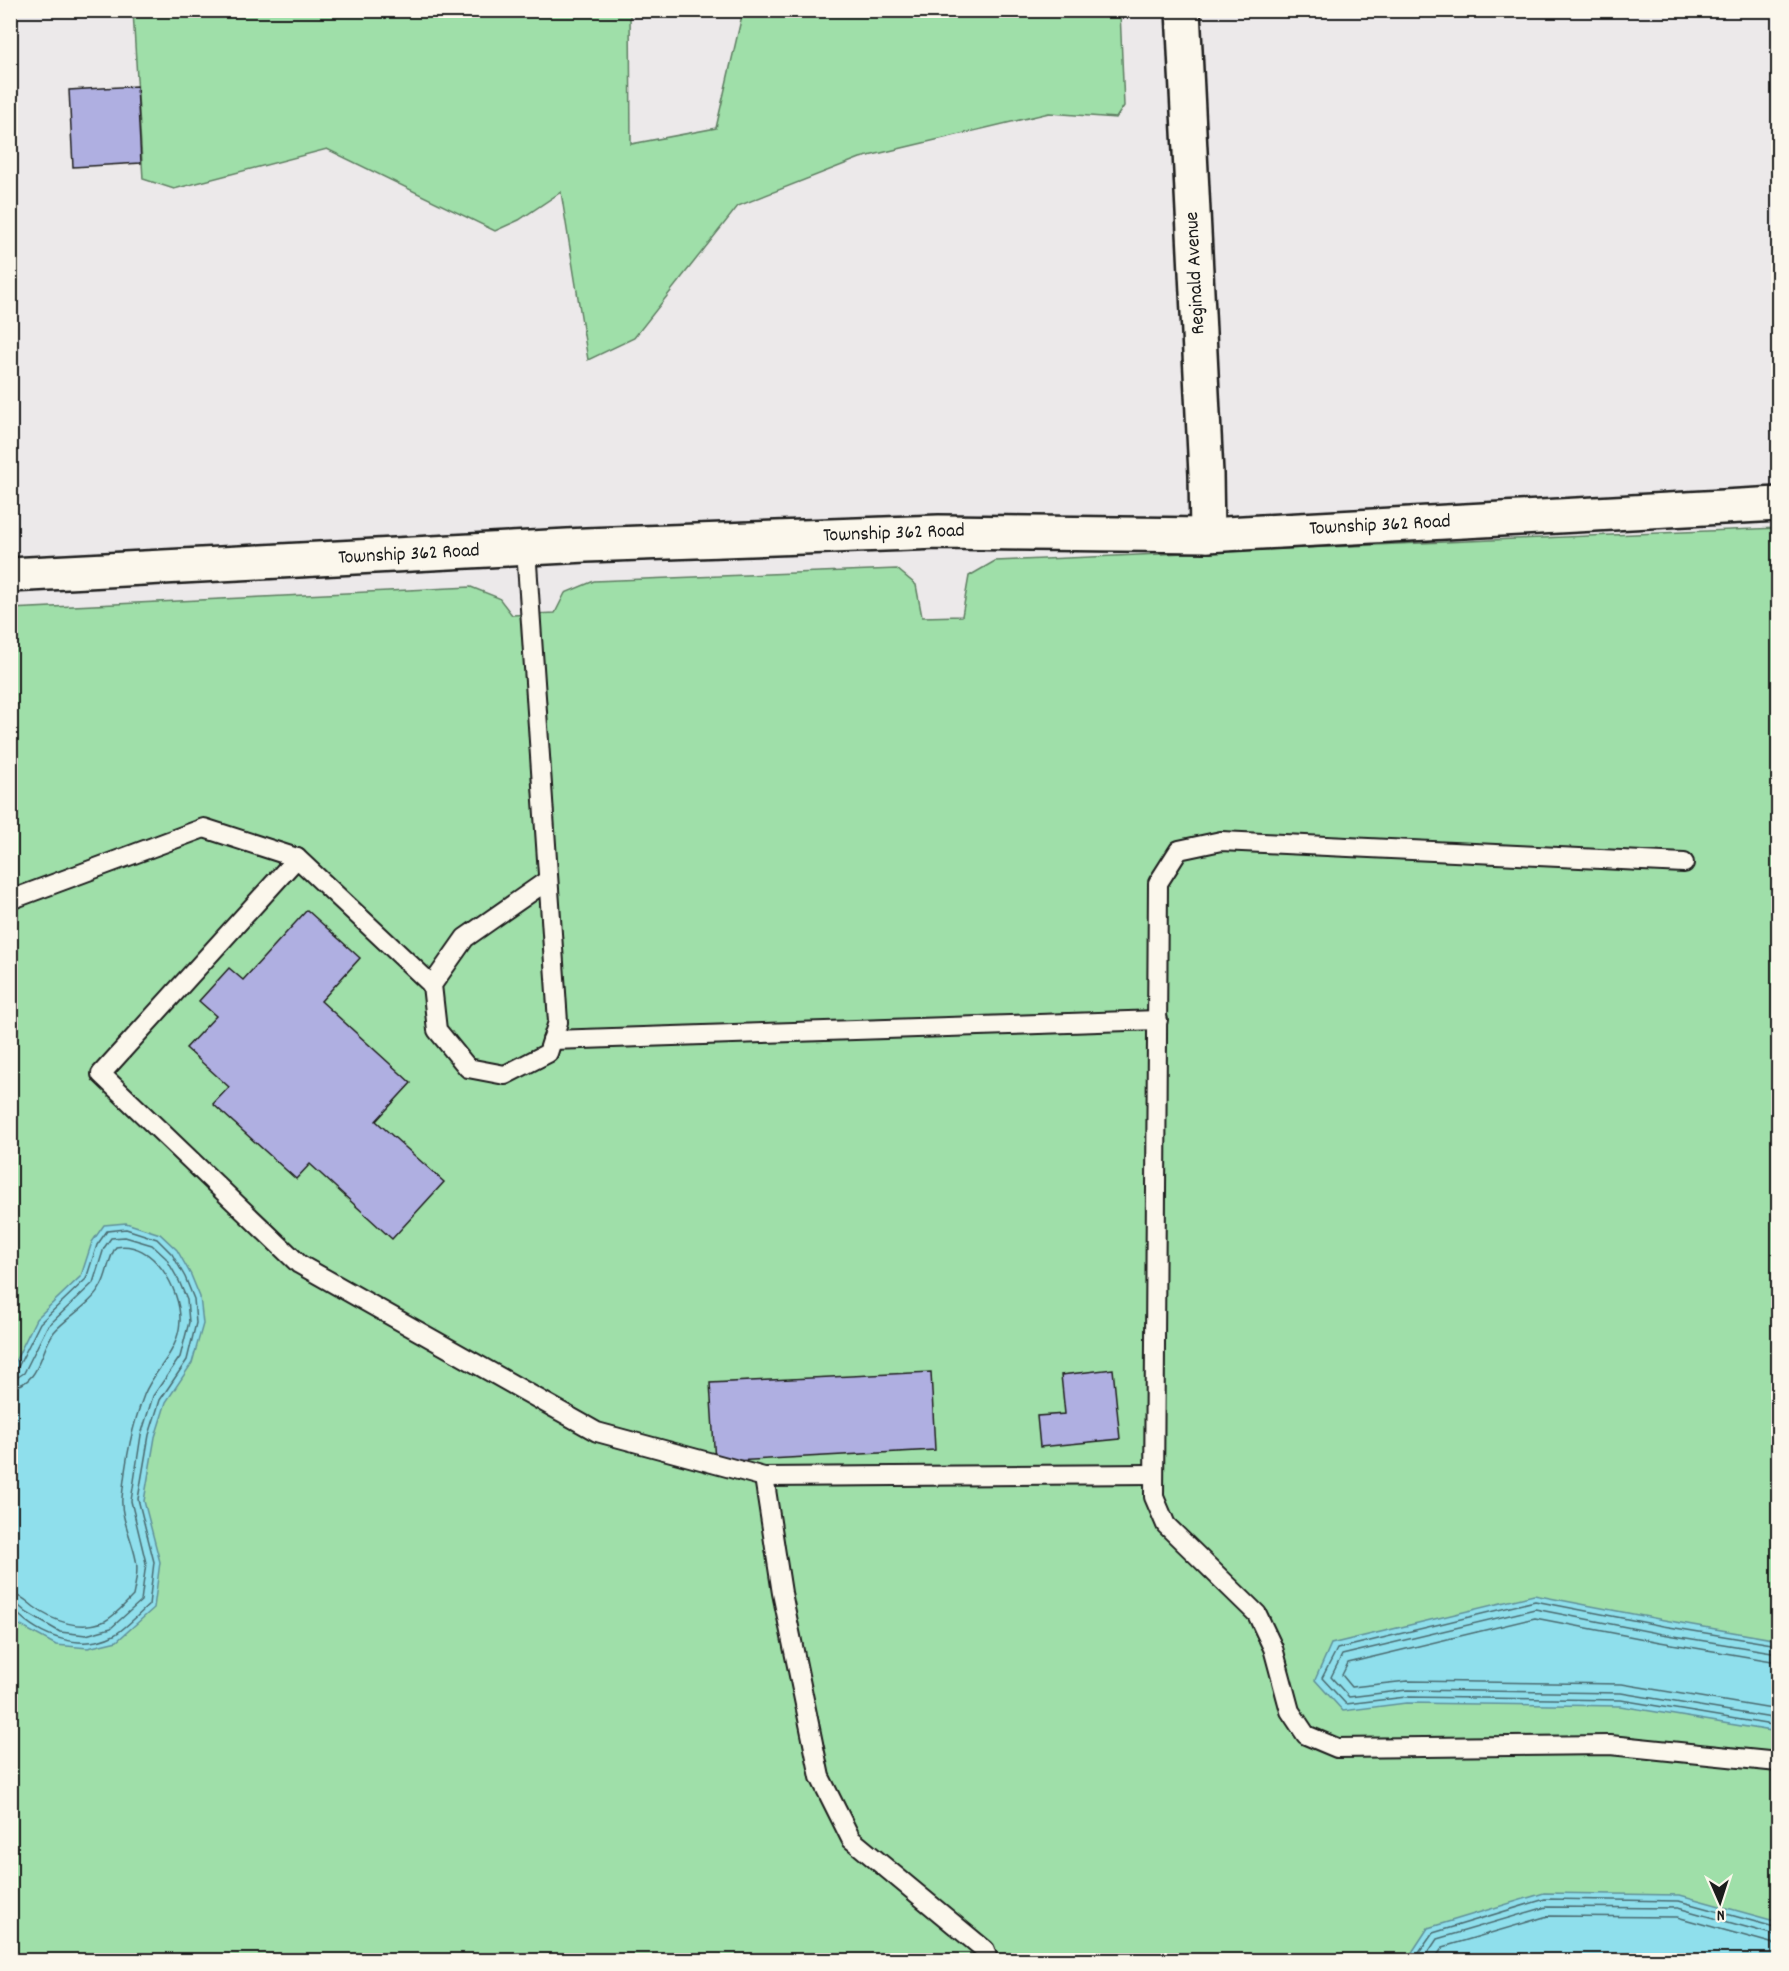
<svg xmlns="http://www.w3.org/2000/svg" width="1789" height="1971" font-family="Dekko,sans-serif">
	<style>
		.green { fill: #9fdfa9; stroke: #5e7e62; stroke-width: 1.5 }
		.water { fill: #8fdfec; stroke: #619199; stroke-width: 1.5 }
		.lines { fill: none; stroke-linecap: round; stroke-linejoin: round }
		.shore { stroke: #4a6a6f; stroke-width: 1.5 }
		.building { fill: #afafe1; stroke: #1c1c1c; stroke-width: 1.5 }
		.service-casing { stroke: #1c1c1c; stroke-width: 22 }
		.minor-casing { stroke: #1c1c1c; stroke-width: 38 }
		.service { stroke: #fbf7ec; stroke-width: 18 }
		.minor { stroke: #fbf7ec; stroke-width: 33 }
		.labels { text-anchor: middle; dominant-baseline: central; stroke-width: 6; stroke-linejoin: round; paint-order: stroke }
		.street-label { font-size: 20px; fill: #1c1c1c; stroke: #fbf7ec }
	</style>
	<rect width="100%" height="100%" fill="#ece9ea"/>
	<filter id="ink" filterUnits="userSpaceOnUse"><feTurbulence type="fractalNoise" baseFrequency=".0167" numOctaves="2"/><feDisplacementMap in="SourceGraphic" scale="12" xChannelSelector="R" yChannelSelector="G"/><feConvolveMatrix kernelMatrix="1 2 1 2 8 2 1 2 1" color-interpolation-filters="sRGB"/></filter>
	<g filter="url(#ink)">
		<!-- green -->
		<g class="green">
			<path d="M133,11H630L631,144L716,128L743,11H1120L1124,106L1116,118L1049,113L860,158L738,206L634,338L588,360L561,192L519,220L495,231L327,149L174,189L143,179Z"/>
			<path d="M1778,528V1960H11L10,609L471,587L499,598L512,615L555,613L565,593L594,581L897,569L916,585L922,617L962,616L969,576L995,561Z"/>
		</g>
		<!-- water -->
		<g class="water">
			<path d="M126,1223L160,1234L177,1250L191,1275L200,1297L203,1324L192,1363L166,1402L155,1437L144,1501L160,1562L154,1608L117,1641L88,1648L56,1645L17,1624L11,1614V1370L36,1319L81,1276L92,1242L104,1225Z"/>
			<path d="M1534,1595L1664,1620L1778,1640V1732L1620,1706L1406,1703L1343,1711L1315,1680L1331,1644Z"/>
			<path d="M1544,1893L1680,1895L1771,1920L1778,1923V1960H1407L1428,1928Z"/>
		</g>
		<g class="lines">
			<!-- shore -->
			<g class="shore">
				<path d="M10,1371L18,1367L40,1323L86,1279L97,1245L107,1231L126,1229L157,1239L172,1254L185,1277L194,1299L196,1323L187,1360L160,1400L149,1435L138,1499L154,1562L149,1605C140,1613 124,1630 114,1635C81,1652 39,1636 16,1612L10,1611"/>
				<path d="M10,1378L18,1377L24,1373L47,1327L93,1283L104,1248L111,1238L125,1237L152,1245L166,1258L179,1281L187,1300L189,1322L180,1357L153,1396L141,1435L131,1501L146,1563L141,1601L111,1628L86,1635L60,1632L27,1613L19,1606L10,1604"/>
				<path d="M10,1387C40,1386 40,1350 54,1332C68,1316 91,1305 101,1286C108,1274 108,1258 116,1247C153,1239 181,1290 180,1321C178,1354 155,1368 144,1395C132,1426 125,1464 122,1498C120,1516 133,1542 136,1560C139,1571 135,1585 133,1596C125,1604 115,1616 105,1621C81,1631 54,1622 34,1607C26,1601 22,1595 10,1595"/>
				<path d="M1778,1645L1663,1626L1535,1601L1337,1649L1322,1678L1346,1704L1406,1697L1621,1700L1778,1726"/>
				<path d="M1778,1653L1662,1634L1535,1609L1342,1655L1331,1677L1349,1697L1407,1690L1621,1693L1778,1719"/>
				<path d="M1778,1662L1660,1642L1535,1618L1348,1663L1342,1675L1352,1687L1407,1681L1622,1684L1778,1710"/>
				<path d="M1414,1960L1433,1933L1545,1899L1679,1901L1778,1928"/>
				<path d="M1423,1960L1437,1939L1546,1907L1678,1908L1778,1936"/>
				<path d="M1434,1960L1443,1947L1548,1916L1677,1917L1778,1945"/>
			</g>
		</g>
		<!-- building -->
		<g class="building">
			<path d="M137,86L141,163L73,167L69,90Z"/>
			<path d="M307,910L360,958L321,1001L411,1083L376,1121L444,1182L392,1239L310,1164L296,1179L213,1104L229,1087L186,1048L216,1016L199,1001L229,968L243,980Z"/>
			<path d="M1113,1369L1120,1439L1040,1447L1037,1416L1065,1414L1061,1375Z"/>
			<path d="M931,1372L935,1450L715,1462L710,1383Z"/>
		</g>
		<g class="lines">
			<!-- service casing -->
			<g class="service-casing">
				<g id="service">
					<path d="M526,549L558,1022L548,1053L505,1075L468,1068L437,1030L432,985L465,938L548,880"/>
					<path d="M1684,863L1221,841L1179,850L1158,883L1154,1497L1166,1525L1257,1614L1273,1648L1290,1711L1306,1735L1337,1748L1610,1745L1778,1762"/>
					<path d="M10,900L204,828L297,858"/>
					<path d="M432,985L297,858L101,1074L299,1264L597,1432L764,1477L1154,1474"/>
					<path d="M552,1040L1158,1020"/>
					<path d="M764,1477L782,1593L820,1777L851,1839L985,1950L988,1960"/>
				</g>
			</g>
			<!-- minor casing -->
			<g class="minor-casing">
				<g id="minor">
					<path d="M1183,10L1206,474L1207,535"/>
					<path d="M10,575L586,545L939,532L1207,535L1778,504"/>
				</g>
			</g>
			<!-- service -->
			<use href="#service" class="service"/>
			<!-- minor -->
			<use href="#minor" class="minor"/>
		</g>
	</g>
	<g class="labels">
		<!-- street labels -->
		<g class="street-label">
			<text transform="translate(1196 273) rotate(-93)">Reginald Avenue</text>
			<text transform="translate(1380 526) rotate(-3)">Township 362 Road</text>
			<text transform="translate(894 534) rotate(-2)">Township 362 Road</text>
			<text transform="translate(409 555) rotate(-3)">Township 362 Road</text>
		</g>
	</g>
	<!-- margin -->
	<rect width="1789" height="1971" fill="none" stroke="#fbf7ec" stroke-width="36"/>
	<rect x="18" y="18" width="1753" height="1935" fill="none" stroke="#1c1c1c" stroke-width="2" filter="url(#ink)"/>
	<!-- north arrow -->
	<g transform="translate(1720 1902) rotate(177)" stroke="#fbf7ec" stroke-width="4.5" paint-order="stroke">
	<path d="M0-4.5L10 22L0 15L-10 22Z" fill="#1c1c1c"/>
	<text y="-9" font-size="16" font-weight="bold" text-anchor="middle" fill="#1c1c1c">N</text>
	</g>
</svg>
